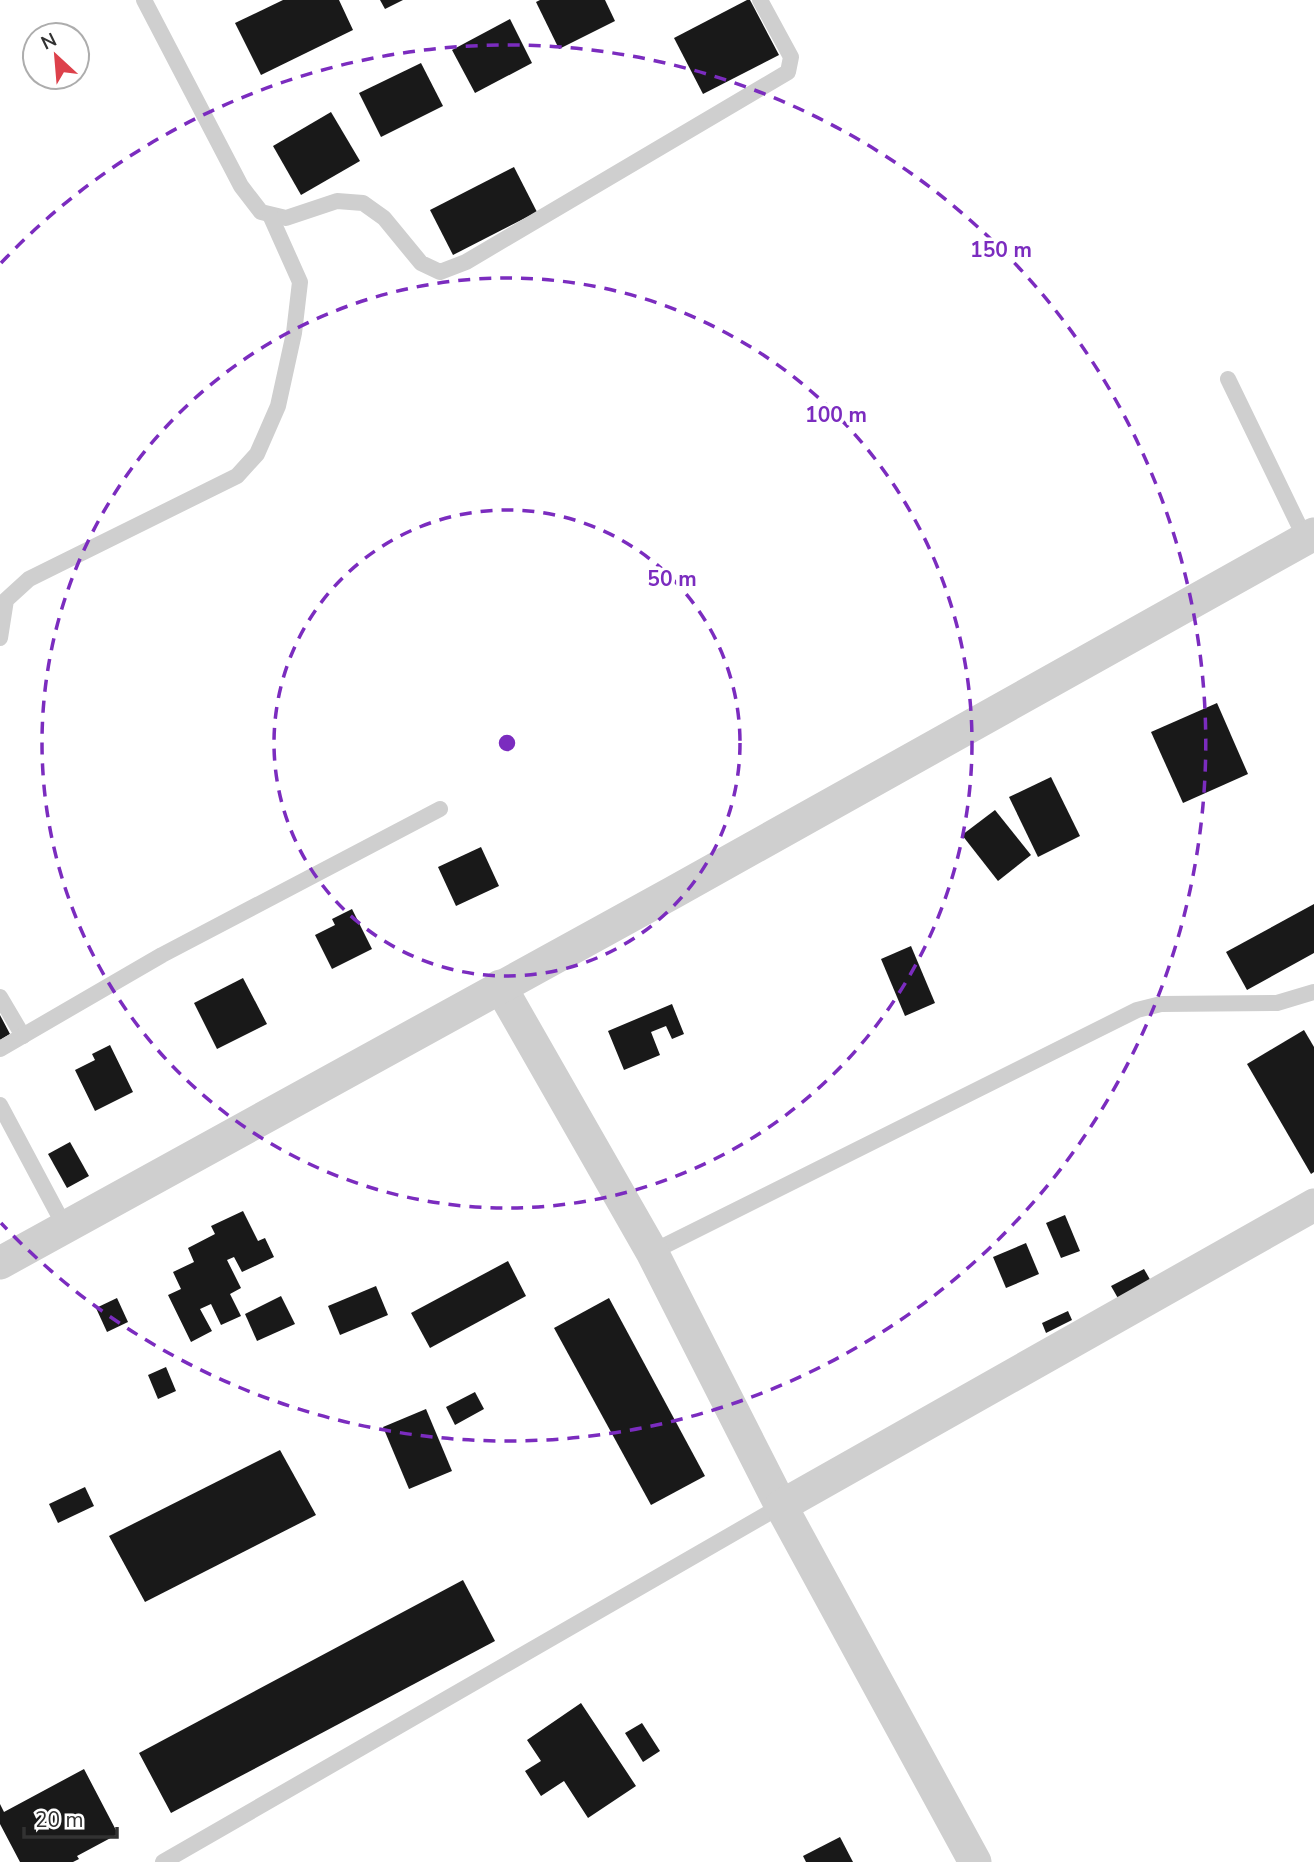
<svg xmlns="http://www.w3.org/2000/svg" width="1314" height="1862" font-family="'Nunito Sans',sans-serif">
	<style>
		.building { fill: #191919 }
		.lines { fill: none; stroke-linecap: round; stroke-linejoin: round }
		.service { stroke: #cfcfcf; stroke-width: 16 }
		.minor { stroke: #cfcfcf; stroke-width: 33 }
		.ring { fill: none; stroke: #7b2cbf; stroke-width: 3.5; stroke-dasharray: 12 9 }
		.centre { fill: #7b2cbf; stroke: #fff; stroke-width: 3.5 }
		.ring-label { font-size: 21px; text-anchor: middle; font-weight: bold; fill: #7b2cbf; stroke: #fff; stroke-width: 7; stroke-linejoin: round; paint-order: stroke }
	</style>
	<rect width="100%" height="100%" fill="#fff"/>
	<!-- building -->
	<g class="building">
		<path d="M283,0H339L353,30L261,75L235,23Z"/>
		<path d="M380,0H403L385,9Z"/>
		<path d="M540,0H605L615,21L559,49L536,2Z"/>
		<path d="M747,0H750L779,55L703,94L674,38Z"/>
		<path d="M510,19L532,63L475,93L452,50Z"/>
		<path d="M421,63L443,106L381,137L359,93Z"/>
		<path d="M331,112L360,161L301,195L273,146Z"/>
		<path d="M514,167L537,212L453,255L430,210Z"/>
		<path d="M1217,703L1248,774L1183,803L1151,732Z"/>
		<path d="M1051,777L1080,836L1038,857L1009,797Z"/>
		<path d="M995,810L1031,855L998,881L962,835Z"/>
		<path d="M481,847L499,886L456,906L438,867Z"/>
		<path d="M1314,904V953L1247,990L1226,952Z"/>
		<path d="M352,909L372,949L332,969L315,935L335,925L332,919Z"/>
		<path d="M911,946L935,1003L905,1016L881,959Z"/>
		<path d="M243,978L267,1024L217,1049L194,1003Z"/>
		<path d="M672,1004L684,1034L672,1039L666,1026L651,1032L660,1055L624,1070L608,1031Z"/>
		<path d="M0,1015L10,1034L0,1040Z"/>
		<path d="M1304,1030L1314,1047V1172L1311,1174L1247,1064Z"/>
		<path d="M110,1045L133,1092L95,1111L75,1070L95,1060L92,1054Z"/>
		<path d="M70,1142L89,1176L67,1188L48,1154Z"/>
		<path d="M243,1211L258,1241L265,1238L274,1257L242,1272L234,1257L227,1260L241,1288L230,1294L241,1316L221,1325L211,1304L200,1309L212,1331L191,1342L168,1295L181,1289L173,1272L194,1262L188,1248L215,1234L211,1226Z"/>
		<path d="M1065,1215L1080,1251L1061,1258L1046,1223Z"/>
		<path d="M1026,1243L1039,1274L1006,1288L993,1257Z"/>
		<path d="M508,1261L526,1296L430,1348L411,1313Z"/>
		<path d="M1144,1269L1152,1283L1119,1300L1111,1286Z"/>
		<path d="M376,1286L388,1315L340,1335L328,1306Z"/>
		<path d="M281,1296L295,1324L257,1341L245,1314Z"/>
		<path d="M117,1298L128,1322L107,1332L96,1308Z"/>
		<path d="M609,1298L705,1476L651,1505L554,1328Z"/>
		<path d="M1068,1311L1072,1320L1046,1333L1042,1323Z"/>
		<path d="M166,1367L176,1391L158,1399L148,1375Z"/>
		<path d="M475,1392L484,1409L455,1425L446,1407Z"/>
		<path d="M426,1409L452,1471L409,1489L383,1427Z"/>
		<path d="M280,1450L316,1515L145,1602L109,1536Z"/>
		<path d="M85,1487L94,1506L58,1523L49,1504Z"/>
		<path d="M463,1580L495,1641L171,1813L139,1753Z"/>
		<path d="M581,1703L636,1786L588,1818L564,1781L541,1796L525,1771L541,1761L527,1740Z"/>
		<path d="M642,1723L660,1751L643,1762L625,1733Z"/>
		<path d="M84,1769L118,1834L77,1856L79,1859L73,1862H20L0,1824V1804L4,1812Z"/>
		<path d="M840,1837L853,1862H806L803,1856Z"/>
	</g>
	<g class="lines">
		<!-- service -->
		<g class="service">
			<path d="M144,0L241,186L261,212L286,218L337,201L363,203L384,218L421,263L440,272L466,262L788,72L791,57L760,0"/>
			<path d="M1228,379L1305,538"/>
			<path d="M0,638L6,600L29,579L237,476L257,454L278,406L294,333L300,282L270,215"/>
			<path d="M0,997L23,1036"/>
			<path d="M0,1049L162,955L440,809"/>
			<path d="M0,1105L65,1227"/>
			<path d="M652,1252L1137,1010L1161,1004L1277,1003L1314,992"/>
			<path d="M163,1862L781,1506"/>
		</g>
		<!-- minor -->
		<g class="minor">
			<path d="M500,986L652,1252L781,1506L975,1862"/>
			<path d="M0,1263L674,892L1314,534"/>
			<path d="M781,1506L1314,1205"/>
		</g>
	</g>
	<!-- distance rings -->
	<g class="ring">
		<circle cx="507" cy="743" r="233"/>
		<circle cx="507" cy="743" r="465"/>
		<path d="M1 263A698 698 0 1 1 1 1223"/>
	</g>
	<circle cx="507" cy="743" r="10" class="centre"/>
	<g class="ring-label">
		<text x="1001" y="257">150 m</text>
		<text x="836" y="422">100 m</text>
		<text x="672" y="586">50 m</text>
	</g>
	<!-- north arrow -->
	<g transform="translate(56 56) rotate(334)"><circle r="33" fill="#ffffff" stroke="#adadad" stroke-width="2"/>
	<path d="M0-5L12 26L0 18L-12 26Z" fill="#dd414b"/>
	<text y="-10" font-size="19" font-weight="bold" text-anchor="middle" fill="#323232">N</text>
	</g>
	<!-- scale -->
	<path d="M24 1827v10h93v-10" fill="none" stroke="#323232" stroke-width="3.5"/>
	<text x="35" y="1827" font-size="21" fill="#323232" stroke="#ffffff" stroke-width="5" paint-order="stroke">20 m</text>
</svg>
